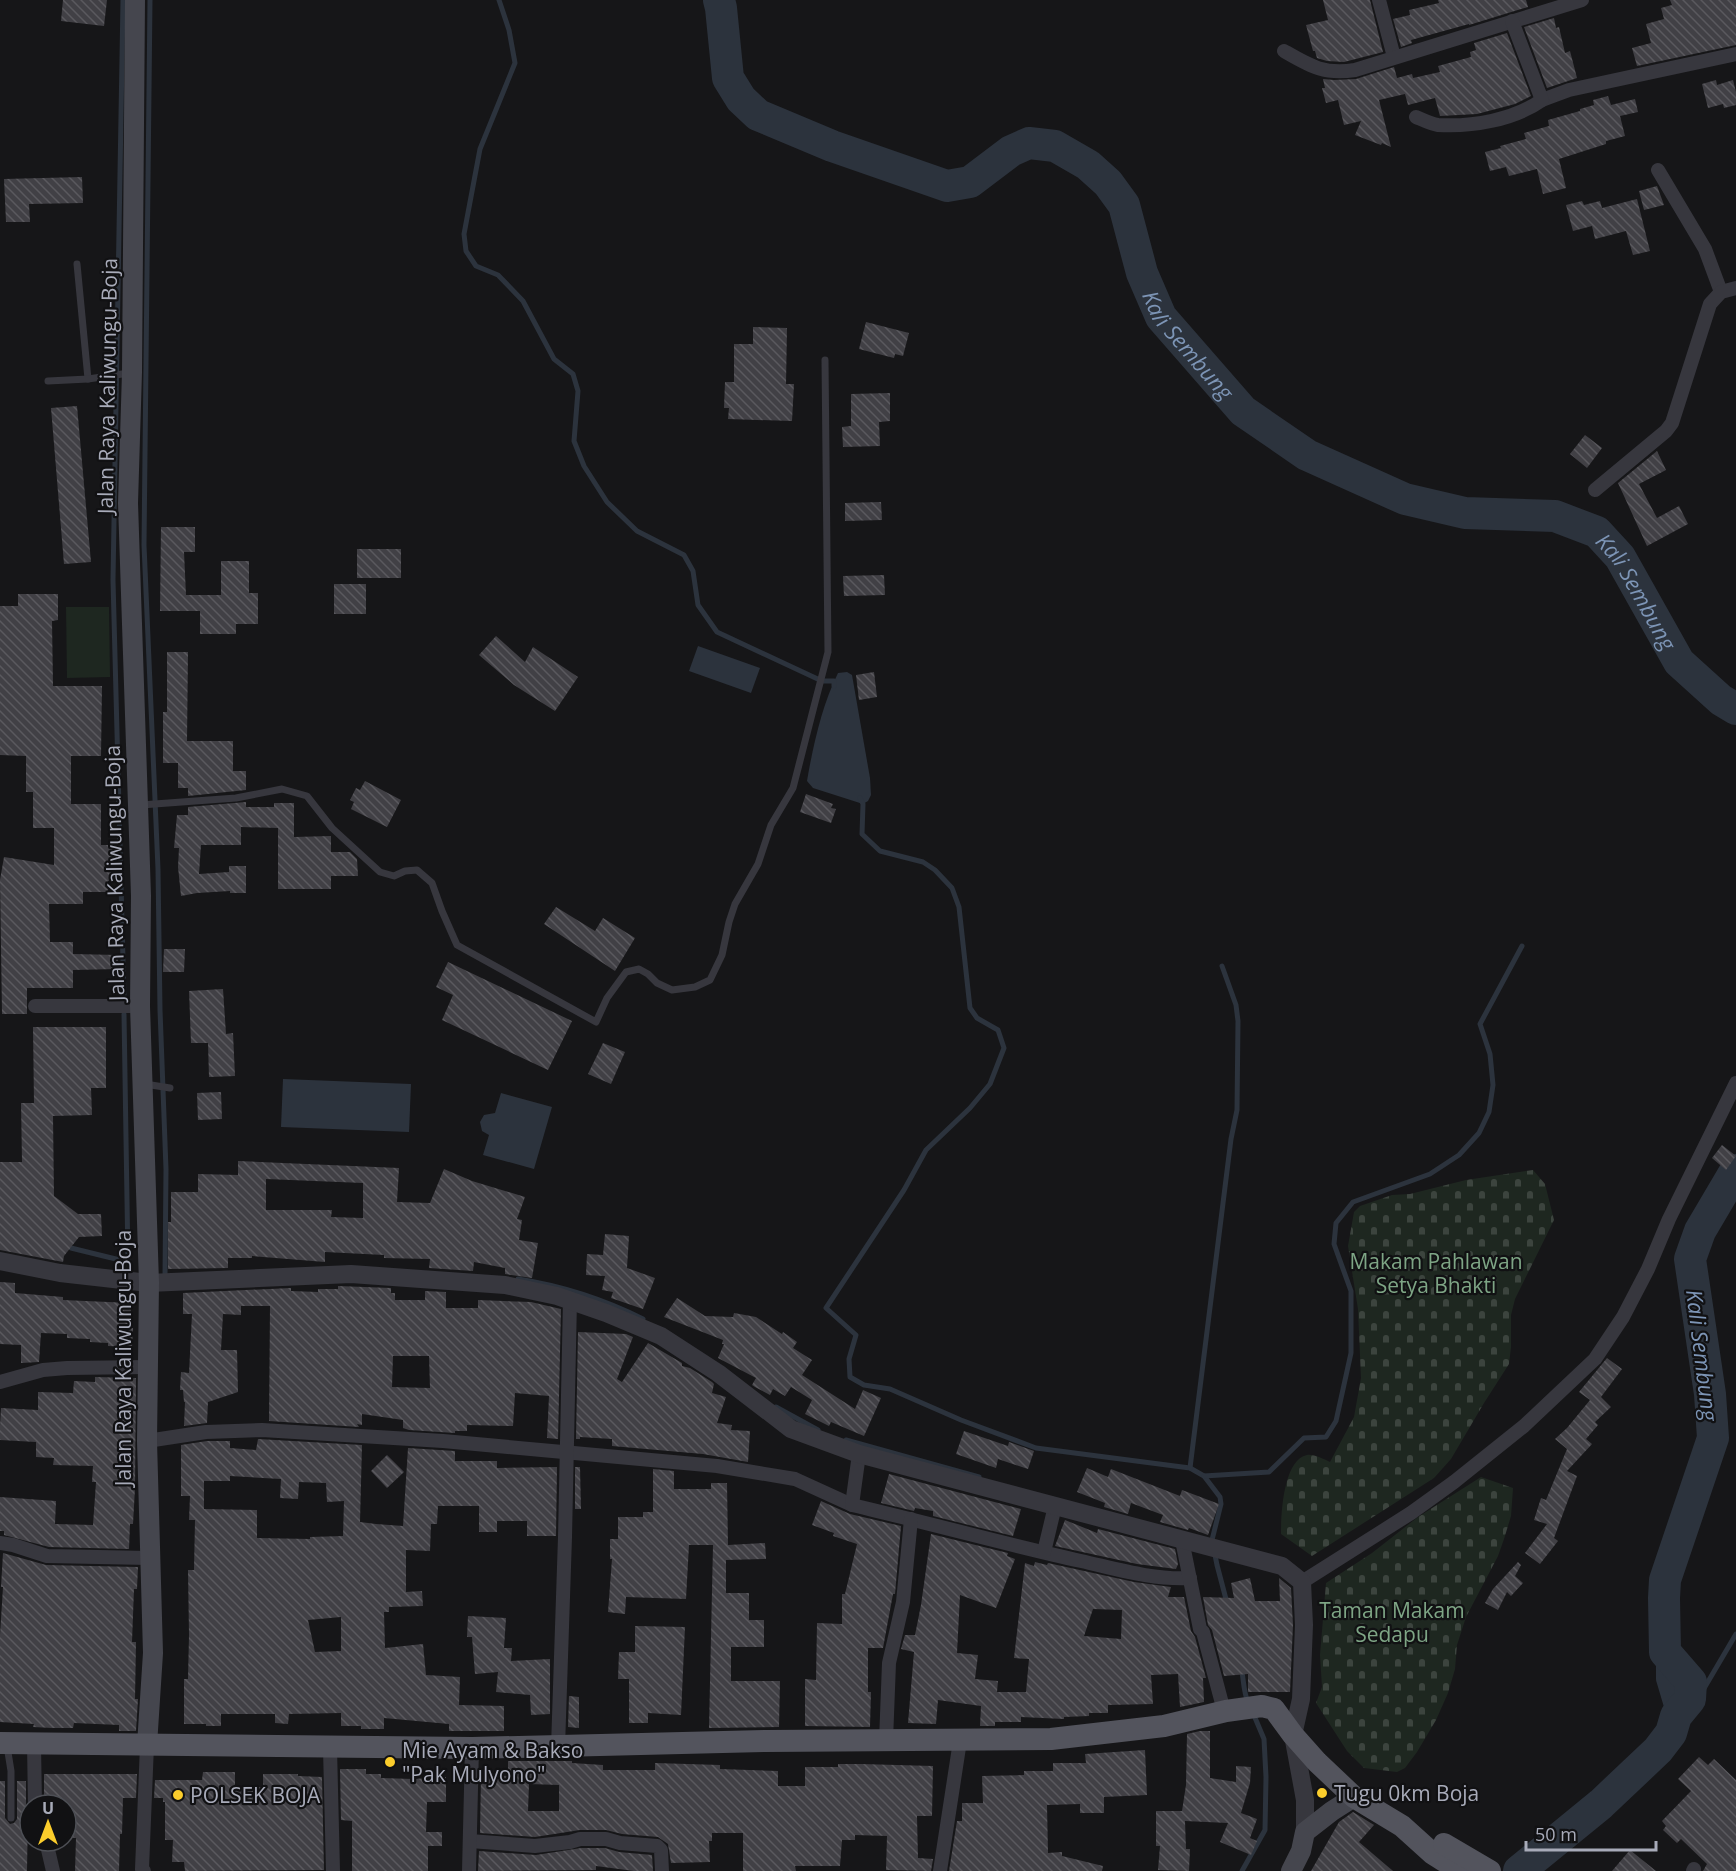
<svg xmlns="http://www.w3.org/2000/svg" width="1736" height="1871" font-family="'Open Sans',sans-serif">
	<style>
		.cemetery { fill: url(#cemetery-stones) }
		.pitch { fill: #1e2720 }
		.water { fill: #2c333d }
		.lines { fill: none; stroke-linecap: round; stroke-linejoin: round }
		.stream { stroke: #2c333d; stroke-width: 5 }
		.canal { stroke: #2c333d; stroke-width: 18 }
		.river { stroke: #2c333d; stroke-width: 32 }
		.building { fill: url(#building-back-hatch); fill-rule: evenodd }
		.service { stroke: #37373e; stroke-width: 7 }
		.minor { stroke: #37373e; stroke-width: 14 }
		.tertiary { stroke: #37373e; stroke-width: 18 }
		.secondary { stroke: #45464e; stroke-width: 20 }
		.primary { stroke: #53545d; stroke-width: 22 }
		.poi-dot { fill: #fbcd2c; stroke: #111113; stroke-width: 2 }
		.labels { text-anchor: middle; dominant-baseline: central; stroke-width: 4.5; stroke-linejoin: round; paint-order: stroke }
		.street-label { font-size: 21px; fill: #a8abb9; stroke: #111113 }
		.park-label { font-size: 21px; fill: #7ea585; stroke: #111113 }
		.poi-label { font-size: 21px; fill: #a8abb9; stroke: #111113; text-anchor: start }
		.water-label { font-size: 22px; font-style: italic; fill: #7d95b6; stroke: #111113 }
	</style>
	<defs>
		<pattern id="cemetery-stones" width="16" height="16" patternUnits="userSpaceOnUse" patternTransform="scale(1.5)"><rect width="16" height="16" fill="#1e2720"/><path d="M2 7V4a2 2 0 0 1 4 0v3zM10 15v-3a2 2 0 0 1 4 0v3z" fill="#3c443e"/></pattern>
		<pattern id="building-back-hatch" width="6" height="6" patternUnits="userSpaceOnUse" patternTransform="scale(1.5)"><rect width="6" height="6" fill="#414045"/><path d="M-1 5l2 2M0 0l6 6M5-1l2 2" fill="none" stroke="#5a595e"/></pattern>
	</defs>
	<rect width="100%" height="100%" fill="#161618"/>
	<!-- cemetery -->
	<g class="cemetery">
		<path d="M1533,1170L1545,1184L1554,1220L1515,1299L1511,1315V1347L1509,1364L1484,1403L1451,1459L1434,1478L1312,1556L1281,1534C1281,1515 1283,1460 1307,1455C1314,1454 1323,1459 1330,1462L1354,1417L1361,1378L1358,1309L1348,1246L1354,1212L1360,1206L1392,1195L1410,1194L1466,1180Z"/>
		<path d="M1481,1477L1513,1488L1511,1516L1504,1539L1498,1556L1466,1617L1457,1645L1455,1669L1448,1693L1436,1720L1417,1752L1405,1768L1397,1772L1364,1768L1347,1751L1316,1703L1322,1687L1320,1655L1326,1583L1372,1553L1418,1517Z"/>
	</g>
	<!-- pitch -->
	<path class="pitch" d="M66,607H109L110,677L67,678Z"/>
	<!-- water -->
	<g class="water">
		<path d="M698,646L760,668L751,693L689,671Z"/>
		<path d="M847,672L852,675L870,778L871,795L868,801L863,804L813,788L807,781C813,746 822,705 838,673Z"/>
		<path d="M283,1079L411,1084L409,1132L281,1127Z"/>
		<path d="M501,1093L552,1107L534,1169L483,1155L489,1135L482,1131L480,1122L484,1115L495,1113Z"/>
	</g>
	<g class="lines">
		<!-- stream -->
		<g class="stream">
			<path d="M123,0L113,580L124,998"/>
			<path d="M150,0L144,545L158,869L160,1010L166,1169L165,1277H168"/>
			<path d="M499,0L509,30L515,63L480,149L464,234L466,251L476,266L498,275L523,301L554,359L573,374L578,391L574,441L584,466L607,502L637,531L684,555L693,571L698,605L717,632L822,681H834V686"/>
			<path d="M860,798L863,804L862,834L880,851L923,862L935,870L952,888L959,907L970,1008L977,1018L998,1030L1004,1048L990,1084L970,1108L926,1150L904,1190L826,1308L856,1335L849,1359L850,1377L864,1385L890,1389L961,1420L1036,1448L1190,1468L1204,1476L1220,1497L1221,1504L1212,1540L1217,1565L1227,1603"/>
			<path d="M65,1245L71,1248L128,1262L124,1014"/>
			<path d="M518,1279C563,1286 603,1299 643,1319"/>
			<path d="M776,1407L818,1430"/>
			<path d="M846,1440L979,1477"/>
			<path d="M1190,1468L1231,1139L1237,1110L1238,1021L1236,1005L1222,966"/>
			<path d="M1204,1476L1269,1472L1304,1438L1326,1437L1336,1421L1351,1353V1291L1334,1244L1336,1223L1353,1202L1430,1174L1459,1155L1479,1133L1489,1112L1493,1085L1490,1054L1480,1024L1522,946"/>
			<path d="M1241,1667C1244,1679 1243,1691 1248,1702"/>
			<path d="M1690,1699H1696L1699,1697L1736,1634"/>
			<path d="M1242,1871L1265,1830L1266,1777L1264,1739L1253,1713"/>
		</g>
		<!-- canal -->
		<path class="canal" d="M1665,1652V1679L1676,1716"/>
		<!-- river -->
		<g class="river">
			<path id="s1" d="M719,0L721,8L728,78L741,99L758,115L832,146L947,186L970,182L1011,151L1029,143L1055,146L1088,165L1108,183L1124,205L1142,273L1161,317L1243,411L1307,455L1405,499L1465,513L1555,516L1597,532L1620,557L1679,662L1721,700L1736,709"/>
			<path d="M1519,1871L1601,1804L1658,1750L1671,1733L1676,1716L1690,1699L1691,1682L1665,1652L1664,1598L1665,1580L1713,1438L1710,1394L1690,1259L1700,1231L1736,1170"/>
		</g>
	</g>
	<!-- building -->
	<g class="building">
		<path d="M63,0H107L104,26L61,21Z"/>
		<path d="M1323,0H1370L1383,52L1344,62L1327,61L1317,58L1315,51H1313L1306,25L1328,20Z"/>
		<path d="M1438,0H1526L1528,7L1469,25V24L1411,40L1412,43L1401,47L1393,19L1410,15L1409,10L1439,3Z"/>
		<path d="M1670,0H1736V45L1637,66L1632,48L1651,43L1646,24L1664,19L1661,8L1672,5Z"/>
		<path d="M1554,18L1556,28L1559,27L1565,53L1570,51L1577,78L1547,88L1524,27Z"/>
		<path d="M1507,33L1531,96L1515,104L1477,114L1440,116L1435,98L1408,105L1405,94L1379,100L1391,147L1382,143L1381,145L1355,135L1361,121L1344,125L1338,100L1326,103L1322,88H1325L1323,79L1334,80L1356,79L1394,67L1397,78L1412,74L1413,78L1440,72L1438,66L1471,57L1470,52L1476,50L1474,43Z"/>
		<path d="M1716,80L1717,85L1733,80L1736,92V105L1724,108L1723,104L1708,108L1702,84Z"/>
		<path d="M1608,96L1611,105L1635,99L1638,112L1620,116L1625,136L1606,141V144L1559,159L1566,188L1543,194L1537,169L1509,176L1506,167L1490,171L1485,152L1501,148L1500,146L1526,139L1524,133L1549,126L1548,120L1580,111V109L1594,105L1593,100Z"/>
		<path d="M82,177L83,203L29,204L30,222H6L4,179Z"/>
		<path d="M1657,186L1664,205L1644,210L1639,191Z"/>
		<path d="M1637,199L1650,251L1633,255L1626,231L1595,239L1592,226L1573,231L1566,205L1582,201L1584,205L1600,201L1602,208Z"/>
		<path d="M866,322L909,333L903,356L895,354L894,358L859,349Z"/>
		<path d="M753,327L787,328L786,384H794L792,421L728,419L729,408H724L725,382H734V344H753Z"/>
		<path d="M890,393V421L879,422L880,446L843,447L842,427L851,426V394Z"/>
		<path d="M77,406L91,562L64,564L51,408Z"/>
		<path d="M1585,435L1602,448L1587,468L1570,454Z"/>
		<path d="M1657,451L1666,470L1639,484L1657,518L1679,506L1688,524L1647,546L1618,483Z"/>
		<path d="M881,502L882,520L845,521V503Z"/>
		<path d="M161,527H195V552H184L186,595H221V561H249V593H258V624H236V634H200V611H160Z"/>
		<rect x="357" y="549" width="44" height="29"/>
		<path d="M884,575L885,595L844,596L843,576Z"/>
		<rect x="334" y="584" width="32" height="30"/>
		<path d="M18,594H58V620L52,621L53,686H102L101,756H71V804H101V845H119V881H108V892H83V904H49L50,942H73V954L118,955V969L73,970V988H27V1014H2L0,880L4,857L54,865V828H33V792H26V756L0,755V606H18Z"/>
		<path d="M496,636L525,662L533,647L578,677L555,711L514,685L479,655Z"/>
		<path d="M167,652H188L187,741H233V771H246V790L188,796V788H178V763H163V712H167Z"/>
		<path d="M874,672L877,697L859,700L856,675Z"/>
		<path d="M365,781L401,800L387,827L351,809L354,802L350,800L356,788L360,790Z"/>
		<path d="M806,794L833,804L831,808L836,809L831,823L800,812Z"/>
		<path d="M246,802V807H274V803H294V837L331,836V852H350L357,859L358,876H331V889H278V828L241,827V845H201L199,874L229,872V866H246V893H230V891L197,893L181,896L178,867L179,848H174L177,815H188V807Z"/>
		<path d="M556,907L595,931L603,918L635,938L615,971L544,924Z"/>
		<path d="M164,949H185L184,972H163Z"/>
		<path d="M448,962L572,1021L548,1070L442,1020L453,995L436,987Z"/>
		<path d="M223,989L226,1034L233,1033L235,1076L209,1077L208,1043H191L189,991Z"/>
		<path d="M33,1027H106V1088H91L92,1115L53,1116L54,1196L78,1214H101L102,1236L79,1237L64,1256L63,1262L0,1250V1162H22L21,1103H34Z"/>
		<path d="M603,1043L625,1052L611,1084L588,1074Z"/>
		<path d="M221,1092L222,1119L198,1120L197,1093Z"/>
		<path d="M1722,1145L1736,1156L1726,1170L1712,1158Z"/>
		<path d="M238,1161L399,1168L397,1202L430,1203L444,1169L472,1181L525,1197L517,1219L522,1220L519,1240L538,1243L532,1278L505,1274V1268L474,1262L473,1271L429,1268L430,1259L384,1258V1255L325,1252V1262L252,1256V1258H228V1268L168,1269V1222H171V1192H198V1174L238,1175ZM266,1179L363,1183V1218L331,1217L332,1210H266Z"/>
		<path d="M605,1234L629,1236L627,1268L655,1278L643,1309L611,1298L613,1292L602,1290L605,1276L586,1275L587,1254L603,1255Z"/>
		<path d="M0,1282L15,1283V1293L63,1297V1300L131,1303L130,1328H133L132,1347L108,1346V1343L90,1342V1339L67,1338V1334L41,1333L39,1362L21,1363V1345L0,1344Z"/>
		<path d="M338,1286L391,1288V1293H395V1300H425V1291L446,1292V1308H478V1300L531,1302L561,1309L558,1439L547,1438L549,1396L515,1393L513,1426L467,1425V1431H455V1433L409,1430L403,1428V1420L362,1414V1425L357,1424L359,1427L269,1421L270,1306H241V1315L223,1314L221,1350H237L238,1392L208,1402L207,1423L184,1426L185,1402H184L183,1390H180L181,1372L189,1373L192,1314H183V1293L291,1288V1291L318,1292V1289H338ZM393,1356H429L430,1388L392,1387Z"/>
		<path d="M677,1298L705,1316L733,1317L734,1313L756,1317L782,1334L783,1332L797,1342L793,1348L812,1360L802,1375L855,1409L863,1390L881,1398L864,1436L831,1422L829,1426L805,1414L812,1400L791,1387L785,1396L773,1389L770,1395L755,1387L752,1385L756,1378L718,1358L724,1344H722L723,1340L664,1317Z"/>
		<path d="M578,1332L626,1334L633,1337L617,1379L622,1382L648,1343L682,1363V1366L690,1368L712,1382L714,1384L712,1393L726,1397L717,1423L732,1425L731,1430L750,1431L748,1462L703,1454L612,1446V1439L580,1437V1439H576Z"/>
		<path d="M1607,1358L1622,1369L1601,1397L1611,1407L1595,1422L1598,1425L1586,1439L1592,1444L1567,1471L1577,1476L1554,1538L1558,1541L1540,1564L1525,1553L1547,1524L1534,1520L1541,1498L1546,1500L1567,1449L1555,1439L1567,1428L1590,1400L1579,1392Z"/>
		<path d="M95,1377L136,1378L135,1488L133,1524H130L129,1549L49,1547L4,1535V1531H0V1497L56,1501L55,1524L93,1525L96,1482H92L93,1466L53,1465L54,1458L36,1457V1442L0,1440V1426L1,1408L38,1410V1392L73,1393L74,1381L95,1382Z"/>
		<path d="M964,1431L1008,1446L1009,1442L1034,1451L1028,1469L998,1459L996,1468L956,1454Z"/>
		<path d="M258,1439L362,1445L360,1522L376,1524L403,1526L408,1448L455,1451V1461H497V1468L557,1467L556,1536H527V1521H497V1532H479V1506H438L437,1524H431L430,1551L406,1550V1592L422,1591L423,1606L389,1607V1612H384L385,1648L423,1644L426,1675L460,1677L459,1705L504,1706V1731H449V1724L384,1718V1729H361V1726H341V1713L289,1714L288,1724L275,1723V1714H221V1726H206V1724H184V1679H188L189,1635L188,1570H194L195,1520H189L190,1496H181V1445L207,1441H230V1448L256,1450ZM230,1476L281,1479L280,1498L298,1499L299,1482L326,1483L327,1502L344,1501L343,1536L310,1537V1539L257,1538V1510L204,1509V1481H230ZM341,1617V1651L315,1652L308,1620Z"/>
		<path d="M387,1455L404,1472L387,1488L371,1471Z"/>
		<path d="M575,1467H580L581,1509H575Z"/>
		<path d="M1087,1468L1108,1477L1111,1469L1180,1496L1182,1490L1219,1504L1208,1535L1189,1528L1188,1530L1160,1522L1163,1515L1131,1503L1128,1514L1104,1507L1105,1503L1077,1492Z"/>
		<path d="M653,1469L674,1471V1489H711V1483H727L728,1545L765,1543L766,1559L726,1560V1593H749V1620H764V1647H731V1681H780L779,1727L709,1728L713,1545H689L686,1599L626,1597L625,1614L608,1612L612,1559H610V1539H618V1517H643V1512H653Z"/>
		<path d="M889,1474L1021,1509L1013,1536L933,1516V1511L915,1508L914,1511L881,1503Z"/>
		<path d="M821,1501L850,1514L901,1526L895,1594H893L883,1648H868V1692H871L870,1727L805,1726V1679L816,1680L817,1623L842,1624V1594H845L857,1544L833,1536L834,1533L812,1525Z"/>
		<path d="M1065,1520L1097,1533L1098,1529L1175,1549L1178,1564L1176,1569L1137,1564L1055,1546Z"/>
		<path d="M931,1534L1008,1553L1007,1556L1015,1559L996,1608L960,1595L957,1653L978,1655L975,1679L998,1681L997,1692H1026L1029,1659L1014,1658L1025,1563L1034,1566L1035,1562L1047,1565L1048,1563L1134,1582L1171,1587L1168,1597H1184L1191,1631L1195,1637L1206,1678H1203L1204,1702L1180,1707L1178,1674L1151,1675L1153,1704L1108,1705V1713H1089V1716L1064,1717V1719L1021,1717V1722H995V1726H980L981,1706L938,1700L936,1724L908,1723L914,1652L901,1649L905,1635H915L921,1605ZM1093,1609L1122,1610L1121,1639L1084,1636Z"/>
		<path d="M3,1553L46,1565L138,1567L137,1589H134L132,1642H136L135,1699H138L136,1731H119V1725L74,1723L73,1728H52L33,1727L34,1724L0,1722V1635L3,1587H1Z"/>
		<path d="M1518,1562L1521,1565L1515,1576L1523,1583L1511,1596L1507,1592L1498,1610L1485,1603L1493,1589Z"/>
		<path d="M1250,1578L1255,1601H1280L1279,1578L1291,1588L1293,1625L1290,1692H1248V1674L1224,1676L1212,1630L1208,1625L1203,1597L1234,1598L1231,1583Z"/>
		<path d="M468,1616L506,1618L504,1648H512L511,1661L550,1659V1714L531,1715L530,1695L496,1692L498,1672L475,1674L472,1637H467Z"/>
		<path d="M635,1626L685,1627L681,1715L648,1713V1723H629V1679H618L619,1652H635Z"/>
		<path d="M569,1696L579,1697V1728L568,1727Z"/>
		<path d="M1200,1731H1210V1778L1236,1782V1766L1251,1767L1250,1783L1241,1813L1257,1819L1250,1838L1257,1841L1251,1855L1220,1842L1228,1823L1185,1821L1186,1849H1190L1189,1871L1158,1870L1160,1846H1156V1811H1182L1186,1785L1187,1734Z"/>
		<path d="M1145,1750L1147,1795L1104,1797V1813H1080V1804L1047,1805L1048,1853L1062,1852V1856L1103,1866L1102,1871H949L957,1821H962V1803H983L982,1776L1024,1775V1771H1053V1763H1086L1085,1754Z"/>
		<path d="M1699,1757L1708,1765L1714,1759L1736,1780V1871H1703L1707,1864L1681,1839L1677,1843L1663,1830L1666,1826L1662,1821L1691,1791L1678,1779Z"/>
		<path d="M508,1761H572V1763L603,1765V1770H655V1763L720,1765V1769L778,1771V1786H805V1767H838V1764H861L933,1766L932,1816H917L918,1858L933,1859L931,1871L886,1870L887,1836L855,1835V1840H842L840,1866H795L796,1871H743V1833H712V1841H709L710,1862L671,1863L668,1844L658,1837L622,1834L606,1830H580L535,1837L480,1833L481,1775L508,1776ZM529,1784L559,1785V1811H528Z"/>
		<path d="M340,1769H366V1774H381V1778L413,1779L446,1777V1802H427L426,1832H442V1846H428V1871H352V1821L341,1820Z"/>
		<path d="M203,1772H235V1787H263V1774H298V1776L322,1777L324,1870L185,1871L184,1862H172L173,1840H165V1802H163V1798H154L155,1780H202Z"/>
		<path d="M44,1774H137L136,1798H123L122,1834H120L119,1871H75L76,1838L66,1837V1805H44Z"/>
		<path d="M0,1781H5V1818L10,1824L14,1823L17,1819V1781H26V1805L28,1810L27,1871H0Z"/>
		<path d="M1353,1812L1374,1825L1359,1842L1393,1871H1311L1339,1822Z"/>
		<path d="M581,1848H605L619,1852L652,1855L653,1871H634L596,1866V1870L478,1871L479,1851L536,1855Z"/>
		<path d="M1630,1850L1656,1871H1612Z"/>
	</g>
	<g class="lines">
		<!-- service -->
		<g class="service">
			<path d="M77,264L88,379"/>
			<path d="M48,381L88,379L129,373"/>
			<path d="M141,805L236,798L282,789L307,796L332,828L380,872L394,876L405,871L417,870L432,883L442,911L457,945L596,1022L607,998L626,972L639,969L648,974L657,983L672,990L695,987L710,980L722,955L729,922L735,904L758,864L771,825L793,788L828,652L825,360"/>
			<path d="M145,1084L170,1088"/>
			<path d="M7,1746L11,1771V1818"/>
		</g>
		<!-- minor -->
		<g class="minor">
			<path d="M1379,0L1394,57"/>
			<path d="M1284,51C1310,66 1324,75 1355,70L1582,0"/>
			<path d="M1542,100L1569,90L1736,54"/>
			<path d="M1416,117C1423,120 1431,124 1438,125C1472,127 1514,120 1542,100L1512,21"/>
			<path d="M1658,170L1705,249L1721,292"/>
			<path d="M1595,490L1666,431L1672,423L1710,304L1721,292L1736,288"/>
			<path d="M35,1006H140"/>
			<path d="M0,1382L43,1370L67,1368L147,1367"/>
			<path d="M147,1441L206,1432L262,1430L443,1441L717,1466L795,1479L852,1505"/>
			<path d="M859,1454L852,1505C929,1523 1004,1544 1081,1561C1117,1569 1153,1580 1190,1578"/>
			<path d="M1182,1540L1200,1629L1203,1632L1224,1711"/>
			<path d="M0,1543L13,1545L47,1556L149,1558"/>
			<path d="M1044,1552L1055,1506"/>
			<path d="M1302,1582L1411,1513L1454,1482L1524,1426L1595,1359L1623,1317L1648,1269L1669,1219L1736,1083"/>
			<path d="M886,1741L889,1663L903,1602L911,1519"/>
			<path d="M34,1744L35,1805"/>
			<path d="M558,1747L565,1537L570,1300"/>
			<path d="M330,1748L333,1871"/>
			<path d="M46,1841L53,1871"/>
			<path d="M470,1841L535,1846L570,1842L580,1839H606L620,1843L657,1846L661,1850L662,1871"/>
			<path d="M144,1871L142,1869L147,1745"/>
			<path d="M469,1871L472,1748"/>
			<path d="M940,1871L960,1741"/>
			<path d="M1693,1871L1694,1869"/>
		</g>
		<!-- tertiary -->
		<path class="tertiary" d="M0,1261L60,1273L149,1283L351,1274L505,1285L557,1296L606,1313L661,1336L718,1373L791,1429L859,1454L1282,1566L1302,1582L1304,1625L1301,1699L1293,1735L1305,1800V1832"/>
		<!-- secondary -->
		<g class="secondary">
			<path d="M135,0L132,372L128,503L141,896L140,1006L149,1283L147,1441L153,1653L147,1745"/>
			<path d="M1291,1871L1301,1851L1305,1832L1332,1811L1354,1797"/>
		</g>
		<!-- primary -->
		<g class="primary">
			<path d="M0,1743L472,1748L766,1741L1051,1739L1164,1726L1226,1711L1262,1706L1274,1709L1293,1735L1317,1762L1354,1797L1402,1826L1433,1854L1460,1871"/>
			<path d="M1444,1844L1490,1871"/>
		</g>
	</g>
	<!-- markers -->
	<g class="poi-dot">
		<circle cx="390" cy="1762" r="6"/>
		<circle cx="1322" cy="1793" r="6"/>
		<circle cx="178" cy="1795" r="6"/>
	</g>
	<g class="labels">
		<!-- street labels -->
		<g class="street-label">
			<text transform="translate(107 386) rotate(-89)">Jalan Raya Kaliwungu-Boja</text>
			<text transform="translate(114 873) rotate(-91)">Jalan Raya Kaliwungu-Boja</text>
			<text transform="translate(123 1358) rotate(-90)">Jalan Raya Kaliwungu-Boja</text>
		</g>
		<!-- park labels -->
		<g class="park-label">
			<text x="1436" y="1261">Makam Pahlawan<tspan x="1436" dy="24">Setya Bhakti</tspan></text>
			<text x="1392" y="1610">Taman Makam<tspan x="1392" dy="24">Sedapu</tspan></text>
		</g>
		<!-- poi labels -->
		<g class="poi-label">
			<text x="402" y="1750">Mie Ayam &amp; Bakso<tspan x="402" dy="24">"Pak Mulyono"</tspan></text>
			<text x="1334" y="1793">Tugu 0km Boja</text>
			<text x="190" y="1795">POLSEK BOJA</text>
		</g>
		<!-- water labels -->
		<g class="water-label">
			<text stroke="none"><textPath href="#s1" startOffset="698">Kali Sembung</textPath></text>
			<text stroke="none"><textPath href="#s1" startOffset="1238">Kali Sembung</textPath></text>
			<text transform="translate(1703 1355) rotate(83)">Kali Sembung</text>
		</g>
	</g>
	<!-- north arrow -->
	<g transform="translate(48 1823)"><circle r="28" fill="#111113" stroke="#4d4f55" stroke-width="1.5"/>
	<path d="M0-4.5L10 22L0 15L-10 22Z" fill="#fbcd2c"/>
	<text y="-9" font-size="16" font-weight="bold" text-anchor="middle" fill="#a8abb9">U</text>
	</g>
	<!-- scale -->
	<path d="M1526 1841v9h130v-9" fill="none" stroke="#a8abb9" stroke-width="3"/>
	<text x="1535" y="1841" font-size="18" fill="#a8abb9" stroke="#111113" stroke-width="4.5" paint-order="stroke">50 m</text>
</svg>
